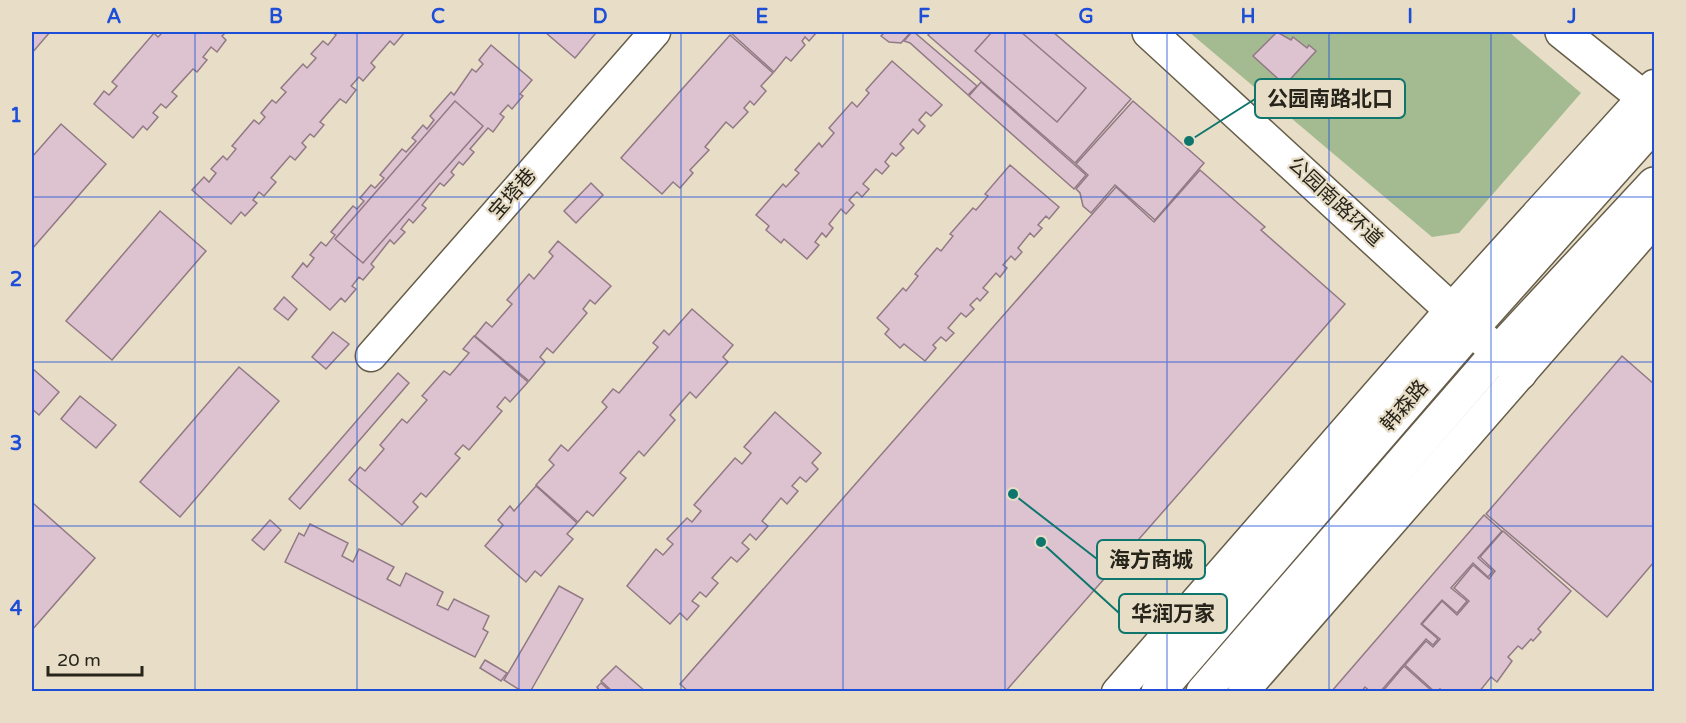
<svg xmlns="http://www.w3.org/2000/svg" width="1686" height="723" font-family="'Varela Round','Noto Sans SC',sans-serif">
	<style>
		.green { fill: #a4bb92 }
		.building { fill: #ddc3cf; stroke: #917985; stroke-width: 1.5 }
		.lines { fill: none; stroke-linecap: round; stroke-linejoin: round }
		.street-casing { stroke: #665d49; stroke-width: 33 }
		.secondary-casing { stroke: #665d49; stroke-width: 36 }
		.street { stroke: #fff; stroke-width: 30 }
		.secondary { stroke: #fff; stroke-width: 33 }
		.grid { fill: none; stroke: #1d4ed8; stroke-width: 1.5; stroke-opacity: 0.55 }
		.labels { text-anchor: middle; dominant-baseline: central; stroke-width: 4.5; stroke-linejoin: round; paint-order: stroke }
		.street-label { font-size: 20px; fill: #27241b; stroke: #e8dec7 }
		.leader { fill: none; stroke: #0f766e; stroke-width: 2 }
		.callout-dot { fill: #0f766e; stroke: #e8dec7; stroke-width: 2 }
		.callout { fill: #e8dec7; stroke: #0f766e; stroke-width: 2 }
		.callout-label { font-size: 21px; text-anchor: middle; font-weight: bold; fill: #27241b }
		.neatline { fill: none; stroke: #1d4ed8; stroke-width: 2 }
		.grid-label { font-size: 20px; text-anchor: middle; font-weight: bold; fill: #1d4ed8 }
	</style>
	<rect width="100%" height="100%" fill="#e8dec7"/>
	<!-- green -->
	<path class="green" d="M1189,32H1509L1581,93L1459,233L1432,237Z"/>
	<!-- building -->
	<g class="building">
		<path d="M32,32H50L32,53Z"/>
		<path d="M163,32H226L222,36L226,40L217,52L211,47L203,57L207,60L197,72L193,69L172,92L177,96L166,108L161,104L153,113L158,117L147,130L143,126L133,138L94,104L104,91L109,95L117,86L112,82L154,33L158,37Z"/>
		<path d="M332,32H405L394,45L390,41L371,63L375,67L363,81L359,77L351,86L356,90L346,103L340,99L320,122L324,125L314,137L310,134L302,143L306,147L295,160L290,156L271,178L276,182L264,196L259,192L253,200L257,203L245,216L241,212L231,224L192,190L204,177L209,182L216,173L211,169L223,156L227,160L236,149L232,146L254,120L259,124L265,117L261,113L272,100L276,103L286,92L281,88L303,64L307,68L316,58L311,54L323,41L328,45L336,35Z"/>
		<path d="M545,32H592L595,34L575,58Z"/>
		<path d="M733,32H817L809,41L805,37L802,41L805,45L791,61L786,57L774,72L731,33Z"/>
		<path d="M885,32H911L901,43L889,42L881,36Z"/>
		<path d="M912,32H914L977,86L968,95L910,43L904,41Z"/>
		<path d="M931,32H1053L1131,99L1075,163L928,35Z"/>
		<path d="M992,32H1021L1086,88L1057,122L975,51Z"/>
		<path d="M1277,32L1291,40L1293,37L1307,48L1309,45L1316,51L1285,85L1253,56Z"/>
		<path d="M730,35L773,73L761,86L766,91L754,105L750,101L744,108L748,112L733,128L726,122L705,147L709,150L690,170L693,173L680,188L673,182L662,194L621,158Z"/>
		<path d="M491,45L532,80L520,94L523,96L512,109L508,105L500,114L504,117L493,132L488,128L470,149L474,152L463,165L459,162L451,172L454,175L444,186L440,183L422,205L426,208L413,223L409,219L401,229L405,232L394,244L390,240L371,264L374,267L363,280L359,277L352,286L356,289L345,302L341,298L330,310L292,277L303,263L307,267L314,258L310,255L321,242L326,246L335,235L331,232L353,206L357,209L364,201L360,198L371,185L375,188L384,178L380,175L402,149L406,152L416,141L412,138L423,125L427,129L434,120L430,116L451,92L454,95L472,69L476,72L483,64L479,60Z"/>
		<path d="M892,61L942,105L931,116L926,112L919,120L925,126L918,134L913,129L900,144L904,148L896,156L892,153L885,162L889,166L882,174L876,169L863,184L869,189L862,197L857,192L849,200L854,205L846,214L841,209L829,224L833,228L826,237L822,233L815,242L819,245L807,259L784,239L781,243L766,230L769,226L756,215L783,184L786,187L799,173L795,170L819,143L822,147L834,133L829,128L852,102L857,107L869,93L866,90Z"/>
		<path d="M981,82L1086,175L1074,189L969,96Z"/>
		<path d="M455,101L483,126L363,263L335,239Z"/>
		<path d="M1133,101L1204,163L1155,220L1115,185L1091,213L1083,206L1080,193L1076,189L1088,175L1076,164Z"/>
		<path d="M61,124L106,164L32,249V157Z"/>
		<path d="M1010,165L1059,207L1049,219L1046,216L1038,225L1042,228L1034,237L1030,233L1018,248L1022,252L1015,260L1011,256L1003,265L1007,268L1000,277L996,273L983,288L988,292L980,301L977,298L970,305L974,309L966,317L961,313L948,328L954,333L946,341L941,337L933,345L936,348L925,361L904,344L900,348L885,334L889,329L877,318L903,288L906,291L918,276L915,274L937,248L941,251L953,236L950,234L973,208L976,210L988,196L985,194Z"/>
		<path d="M1200,170L1265,227L1261,230L1345,304L1005,692H689L680,684L1116,187L1154,222Z"/>
		<path d="M591,183L603,195L576,223L564,211Z"/>
		<path d="M160,211L206,251L112,360L66,321Z"/>
		<path d="M558,241L611,286L595,304L590,300L583,309L587,313L553,353L547,348L540,357L545,362L529,381L475,336L486,322L492,327L512,304L507,300L529,274L534,279L553,256L549,252Z"/>
		<path d="M284,297L297,309L288,320L274,309Z"/>
		<path d="M692,309L733,345L723,357L728,362L696,398L690,392L670,415L675,420L644,456L639,451L620,473L626,478L593,516L587,511L578,522L536,485L554,465L549,460L561,445L568,451L607,407L602,402L613,389L619,393L658,347L653,343L664,330L669,335Z"/>
		<path d="M333,332L349,344L326,369L312,357Z"/>
		<path d="M474,336L528,382L510,402L505,397L497,407L502,411L469,450L463,445L455,454L460,458L426,497L421,493L413,502L418,507L402,525L349,480L360,467L365,471L384,449L380,445L402,419L407,423L427,400L422,396L444,371L450,375L469,353L463,349Z"/>
		<path d="M1622,356L1654,384V562L1607,617L1486,514Z"/>
		<path d="M239,367L279,401L180,517L140,482Z"/>
		<path d="M32,368L59,392L39,415L32,409Z"/>
		<path d="M398,373L409,383L300,509L289,499Z"/>
		<path d="M80,396L116,425L96,448L61,419Z"/>
		<path d="M775,412L821,453L812,463L818,469L806,482L800,477L792,486L798,491L787,504L781,498L762,521L768,526L756,540L750,534L742,543L749,549L737,562L731,557L712,578L718,583L706,597L700,592L692,601L699,606L687,620L680,613L670,624L627,586L656,549L663,555L673,544L667,539L687,518L692,522L701,511L694,505L735,458L742,464L751,453L744,447Z"/>
		<path d="M536,486L577,523L567,534L573,539L541,576L535,571L526,582L485,546L503,525L498,520L510,506L514,511Z"/>
		<path d="M34,504L95,558L32,630V506Z"/>
		<path d="M1484,515L1502,531L1478,558L1493,571L1488,577L1473,563L1451,588L1467,601L1457,613L1442,600L1421,624L1438,639L1433,645L1426,639L1380,692H1371L1365,687L1361,692H1331Z"/>
		<path d="M270,520L281,530L264,550L252,540Z"/>
		<path d="M310,524L348,543L342,556L353,562L359,549L394,567L387,579L400,586L406,573L443,592L437,605L448,610L454,599L489,616L483,629L488,632L475,657L285,562L299,533L304,536Z"/>
		<path d="M1503,531L1571,591L1538,629L1541,632L1533,641L1531,639L1522,649L1518,646L1508,657L1512,661L1497,682L1491,677L1479,692H1443L1440,689L1435,692L1405,665L1426,641L1433,647L1440,639L1422,624L1442,601L1457,615L1469,601L1454,588L1473,565L1489,579L1495,571L1480,557Z"/>
		<path d="M559,586L583,599L530,692H523L504,680Z"/>
		<path d="M485,660L507,673L501,681L480,668Z"/>
		<path d="M616,666L646,692H613L601,681Z"/>
		<path d="M1404,666L1433,692H1382Z"/>
		<path d="M601,683L611,692H600L597,687Z"/>
	</g>
	<g class="lines">
		<!-- street casing -->
		<g class="street-casing">
			<g id="street">
				<path d="M371,356L655,32"/>
				<path d="M1117,692L1451,309L1654,85"/>
				<path d="M1243,692L1654,221"/>
			</g>
		</g>
		<!-- secondary casing -->
		<g class="secondary-casing">
			<g id="secondary">
				<path d="M1149,32L1520,373"/>
				<path d="M1562,32L1654,106"/>
				<path d="M1158,692L1472,328L1654,124"/>
				<path d="M1203,692L1498,352L1654,184"/>
			</g>
		</g>
		<!-- street -->
		<use href="#street" class="street"/>
		<!-- secondary -->
		<use href="#secondary" class="secondary"/>
	</g>
	<!-- grid -->
	<path class="grid" d="M195,32V692M357,32V692M519,32V692M681,32V692M843,32V692M1005,32V692M1167,32V692M1329,32V692M1491,32V692M32,197H1654M32,362H1654M32,526H1654"/>
	<g class="labels">
		<!-- street labels -->
		<g class="street-label">
			<text transform="translate(513 194) rotate(-49)">宝塔巷</text>
			<text transform="translate(1335 202) rotate(43)">公园南路环道</text>
			<text transform="translate(1405 406) rotate(-49)">韩森路</text>
		</g>
	</g>
	<!-- callouts -->
	<path class="leader" d="M1189 141L1255 99M1013 494L1097 559M1041 542L1119 613"/>
	<g class="callout-dot">
		<circle cx="1189" cy="141" r="6"/>
		<circle cx="1013" cy="494" r="6"/>
		<circle cx="1041" cy="542" r="6"/>
	</g>
	<g class="callout">
		<rect x="1255" y="79" width="150" height="39" rx="6"/>
		<rect x="1097" y="540" width="108" height="39" rx="6"/>
		<rect x="1119" y="594" width="108" height="39" rx="6"/>
	</g>
	<g class="callout-label">
		<text x="1330" y="106">公园南路北口</text>
		<text x="1151" y="567">海方商城</text>
		<text x="1173" y="621">华润万家</text>
	</g>
	<!-- border -->
	<rect width="1686" height="723" fill="none" stroke="#e8dec7" stroke-width="66"/>
	<!-- scale -->
	<path d="M48 666v9h94v-9" fill="none" stroke="#27241b" stroke-width="3"/>
	<text x="57" y="666" font-size="18" fill="#27241b" stroke="#e8dec7" stroke-width="4.5" paint-order="stroke">20 m</text>
	<rect x="33" y="33" width="1620" height="657" class="neatline"/>
	<g class="grid-label">
		<text x="114" y="23">A</text>
		<text x="276" y="23">B</text>
		<text x="438" y="23">C</text>
		<text x="600" y="23">D</text>
		<text x="762" y="23">E</text>
		<text x="924" y="23">F</text>
		<text x="1086" y="23">G</text>
		<text x="1248" y="23">H</text>
		<text x="1410" y="23">I</text>
		<text x="1572" y="23">J</text>
		<text x="16" y="122">1</text>
		<text x="16" y="286">2</text>
		<text x="16" y="450">3</text>
		<text x="16" y="615">4</text>
	</g>
</svg>
